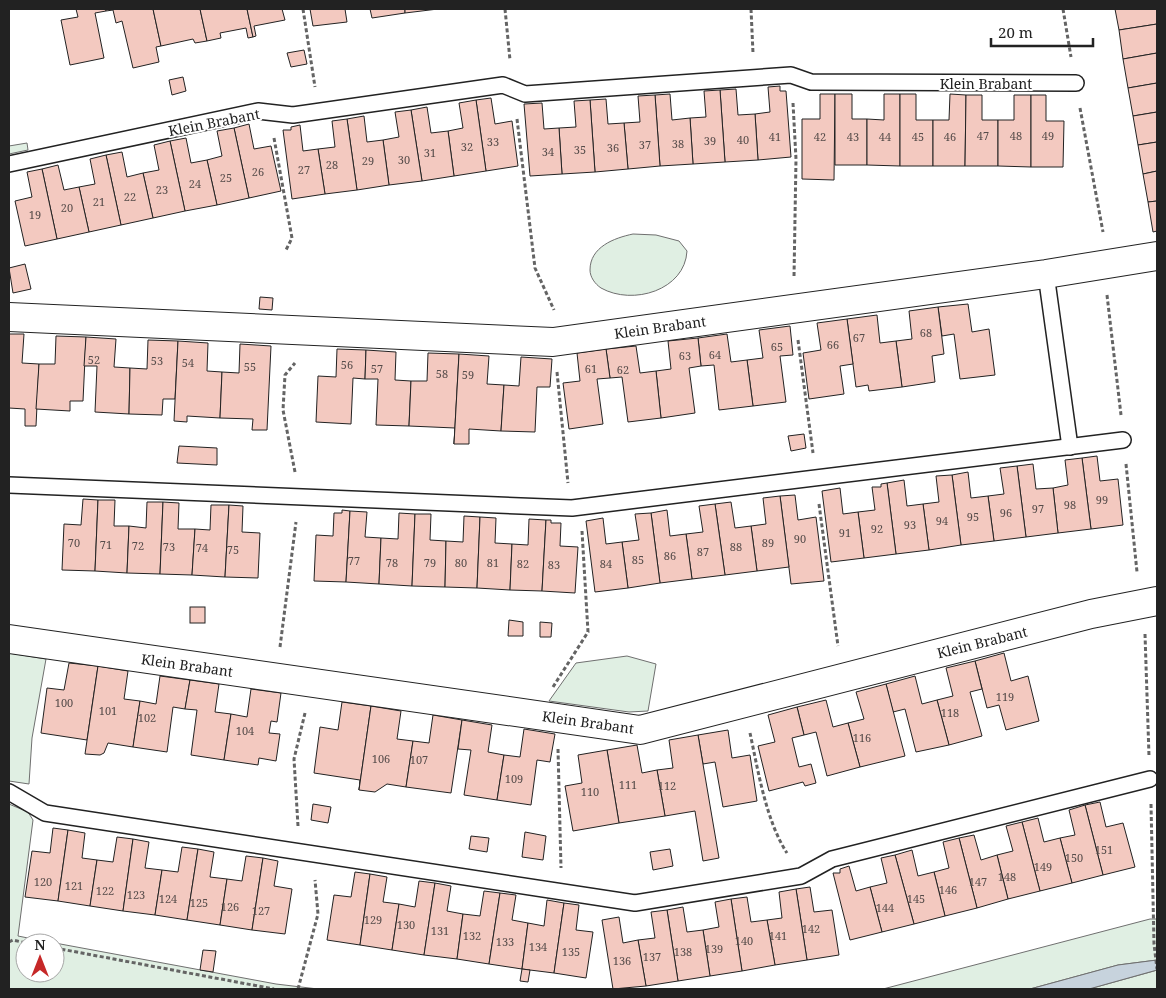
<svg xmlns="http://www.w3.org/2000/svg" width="1166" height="998" font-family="'Noto Serif',serif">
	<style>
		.green { fill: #e0efe3; stroke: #6f6f6f }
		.water { fill: #c7d3dd; stroke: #6f6f6f }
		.building { fill: #f3c9c0; stroke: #222 }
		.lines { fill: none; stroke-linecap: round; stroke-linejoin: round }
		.service-casing { stroke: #222; stroke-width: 18 }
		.minor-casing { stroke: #222; stroke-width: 30 }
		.path { stroke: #646464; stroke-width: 3; stroke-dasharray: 4 2.5; stroke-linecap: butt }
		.service { stroke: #fff; stroke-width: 15 }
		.minor { stroke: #fff; stroke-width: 28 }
		.labels { text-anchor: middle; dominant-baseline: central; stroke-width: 4; stroke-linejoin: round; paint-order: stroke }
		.number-label { font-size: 11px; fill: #564c4a }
		.street-label { font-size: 14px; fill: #222; stroke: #fff }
	</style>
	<rect width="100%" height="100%" fill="#fff"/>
	<!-- green -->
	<g class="green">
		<path d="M27,143L28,150L9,154V146Z"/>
		<path d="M633,234L656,235L679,241L687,251C685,290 633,306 601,288C595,284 590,277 590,270C590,247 614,238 633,234Z"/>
		<path d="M9,653L46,659L32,738L29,784L9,781Z"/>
		<path d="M627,656L656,664L648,711L629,712L549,701L576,663Z"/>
		<path d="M9,804L28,812L33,820L18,936L53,943H25V973H55V943L276,984L318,989H9Z"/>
		<path d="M1150,919H1157V960L1118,965L1030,989H883Z"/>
		<path d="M1157,970V989H1089L1154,971Z"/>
	</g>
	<!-- water -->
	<path class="water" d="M1157,960V970L1089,989H1030L1118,965Z"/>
	<!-- building -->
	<g class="building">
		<path d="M76,9H106V11L95,13L104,58L70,65L61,20L78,17Z"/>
		<path d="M106,9H153L161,46L156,47L159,62L133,68L122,21L116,23L113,10L106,11Z"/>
		<path d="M153,9H200L207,41L195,43L193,39L161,46Z"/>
		<path d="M200,9H247L253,37L248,38L246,28L220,33L221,38L207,41Z"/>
		<path d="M247,9H282L285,20L254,26L256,36L253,37Z"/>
		<path d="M310,9H345L347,22L313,26Z"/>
		<path d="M370,9H405V13L372,18Z"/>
		<path d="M405,9H438L405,13Z"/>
		<path d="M1115,9H1157V24L1119,30Z"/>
		<path d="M1157,24V53L1123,59L1119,30Z"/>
		<path d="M304,50L307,64L291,67L287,53Z"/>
		<path d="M1157,53V83L1128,88L1123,59Z"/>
		<path d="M183,77L186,91L172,95L169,80Z"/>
		<path d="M1157,83V112L1133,116L1128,88Z"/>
		<path d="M780,86V91H786L791,157L758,160L755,114L770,112L768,87Z"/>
		<path d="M736,89L738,115L755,114L758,160L725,162L720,90Z"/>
		<path d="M720,90L725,162L693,164L690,118L706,117L704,91Z"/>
		<path d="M670,94L672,120L690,118L693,164L660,166L655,95Z"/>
		<path d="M820,94H835L834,180L802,179V119H820Z"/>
		<path d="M835,94H852V119H867V165H835Z"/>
		<path d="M884,94H900V166L867,165V119L884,120Z"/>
		<path d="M900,94H916V120H933V166H900Z"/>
		<path d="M950,94L966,95L965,166H933V120H949Z"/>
		<path d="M655,95L660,166L628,169L624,123L640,122L638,96Z"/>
		<path d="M966,95H982V120H998V166H965Z"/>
		<path d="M1014,95H1031V167L998,166V120H1014Z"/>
		<path d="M1031,95H1046V121H1064L1063,167H1031Z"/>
		<path d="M491,98L495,124L512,121L518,166L486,171L476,100Z"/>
		<path d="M606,99L608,124L624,123L628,169L595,172L590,100Z"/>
		<path d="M476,100L486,171L454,176L448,131L463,128L459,103Z"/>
		<path d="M590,100L595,172L562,174L559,128L576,127L574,101Z"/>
		<path d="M542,103L544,129L559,128L562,174L530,176L524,104Z"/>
		<path d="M427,107L431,133L448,131L454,176L422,181L411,110Z"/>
		<path d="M411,110L422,181L389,185L383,140L399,137L395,112Z"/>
		<path d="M1157,112V142L1138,145L1133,116Z"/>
		<path d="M364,116L367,142L383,140L389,185L357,190L347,119Z"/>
		<path d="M347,119L357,190L325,194L318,149L335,147L332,121Z"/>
		<path d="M249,124L254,149L271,146L281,191L249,198L234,128Z"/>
		<path d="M300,125L303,151L318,149L325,194L292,199L283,130H291V127Z"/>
		<path d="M234,128L249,198L217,205L207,160L222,156L217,131Z"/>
		<path d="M186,138L191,163L207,160L217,205L185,211L170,141Z"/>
		<path d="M170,141L185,211L153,218L143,173L159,170L154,145Z"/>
		<path d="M1157,142V171L1143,174L1138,145Z"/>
		<path d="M122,152L127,177L143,173L153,218L121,225L106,155Z"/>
		<path d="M106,155L121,225L89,232L79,187L95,184L90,159Z"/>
		<path d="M58,165L64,190L79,187L89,232L57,239L42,169Z"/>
		<path d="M42,169L57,239L25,246L15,201L32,197L27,172Z"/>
		<path d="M1157,171V201L1148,202L1143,174Z"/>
		<path d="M1157,201V231L1153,232L1148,202Z"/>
		<path d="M25,264L31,289L13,293L9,268Z"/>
		<path d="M260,297L273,298L272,310L259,309Z"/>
		<path d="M968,304L972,332L989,329L995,375L960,379L954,334L942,336L938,307Z"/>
		<path d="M938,307L944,354L932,356L935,382L902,387L896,341L912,339L909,311Z"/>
		<path d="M877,315L880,343L896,341L902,387L869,391L868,385L856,387L847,319Z"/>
		<path d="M847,319L853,364L840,366L844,394L809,399L803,353L821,350L817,323Z"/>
		<path d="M790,326L793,355L780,356L786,402L753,406L747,360L763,358L759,330Z"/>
		<path d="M9,334H24L22,363L39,364L36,426H25V409L9,408Z"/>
		<path d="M727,334L731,362L747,360L753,406L719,410L714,365L701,366L698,338Z"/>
		<path d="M56,336L86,337L83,401H70V411L36,409L39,364H55Z"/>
		<path d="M86,337L116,339L114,367L130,368L129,414L95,412L97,366H84Z"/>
		<path d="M698,338L701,366L689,368L695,413L661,418L656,371L671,369L668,341Z"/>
		<path d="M148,340L178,341L175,399H163L162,415L129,414L130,368L147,369Z"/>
		<path d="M178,341L208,343L207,371L222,372L220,418L187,416V422L174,421Z"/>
		<path d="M240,344L271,346L267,430H252L253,419L220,418L222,372L239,373Z"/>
		<path d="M636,346L640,373L656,371L661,418L628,422L622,377L610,378L606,349Z"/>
		<path d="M337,349L366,350L365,379L353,378L351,424L316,422L318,376L336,377Z"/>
		<path d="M606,349L610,378L597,379L603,424L569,429L563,383L580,381L577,353Z"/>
		<path d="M366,350L396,352L395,380L411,381L409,426L376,425L378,379H365Z"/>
		<path d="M428,353L459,354L454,444L455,428L409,426L411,381H427Z"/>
		<path d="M459,354L489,356L487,384L504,385L501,431L469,429V444H454Z"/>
		<path d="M521,357L552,359L550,387H537L535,432L501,431L504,385L519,386Z"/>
		<path d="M804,434L806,448L791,451L788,436Z"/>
		<path d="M179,446L217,448V465L177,463Z"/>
		<path d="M1097,456L1100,481L1118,479L1123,525L1091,529L1082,458Z"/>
		<path d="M1082,458L1091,529L1058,533L1053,488L1068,485L1065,460Z"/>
		<path d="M1033,464L1036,489L1053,488L1058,533L1026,537L1017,466Z"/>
		<path d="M1017,466L1026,537L994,541L988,496L1004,494L1000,468Z"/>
		<path d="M968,472L971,498L988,496L994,541L961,545L952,475Z"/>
		<path d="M952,475L961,545L929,550L923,504L939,502L936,476Z"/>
		<path d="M904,480L907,506L923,504L929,550L896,554L887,483Z"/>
		<path d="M887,483L896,554L864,558L858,512L875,510L872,487H881V484Z"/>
		<path d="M840,488L843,514L858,512L864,558L831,562L822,491Z"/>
		<path d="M795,495L798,520L816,517L824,581L791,584L780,496Z"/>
		<path d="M780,496L789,567L757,571L751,526L766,524L763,498Z"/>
		<path d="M83,499L98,500L95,571L62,570L64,524L81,525Z"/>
		<path d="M98,500H115L114,526H129L127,573L95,571Z"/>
		<path d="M147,502H163L160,574L127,573L129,526L146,528Z"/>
		<path d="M163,502L179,503L178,529H195L192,575L160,574Z"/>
		<path d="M731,502L735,528L751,526L757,571L725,575L715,504Z"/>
		<path d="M715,504L725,575L692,579L686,534L703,532L699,506Z"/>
		<path d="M211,505H229L225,577L192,575L195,529L210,530Z"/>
		<path d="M229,505L243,506L242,532L260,533L258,578L225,577Z"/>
		<path d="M342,510L350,511L346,582L314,581L316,535L333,536L334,513H342Z"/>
		<path d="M667,510L670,536L686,534L692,579L660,583L651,513Z"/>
		<path d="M350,511L367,512L365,537L381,538L379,584L346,582Z"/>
		<path d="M399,513L415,514L412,586L379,584L381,538L398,539Z"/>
		<path d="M651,513L660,583L628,588L622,542L639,540L635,514Z"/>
		<path d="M415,514H431L430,540L446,541L445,587L412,586Z"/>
		<path d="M464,516L480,517L477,588L445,587L446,541L463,542Z"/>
		<path d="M480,517L496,518L495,543L512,544L510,590L477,588Z"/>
		<path d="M603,518L606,544L622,542L628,588L595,592L586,521Z"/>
		<path d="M529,519L546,520L542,591L510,590L512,544L528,545Z"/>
		<path d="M546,520H551V523H561L560,546L578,547L575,593L542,591Z"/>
		<rect x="190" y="607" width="15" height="16"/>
		<path d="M509,620L523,622V636H508Z"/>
		<path d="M540,622L552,623L551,637H540Z"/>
		<path d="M1004,653L1011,681L1028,676L1039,721L1006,730L999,705L987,708L975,661Z"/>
		<path d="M975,661L982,689L970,692L982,736L949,745L937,700L953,696L946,668Z"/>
		<path d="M69,663L98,666L87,740L41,733L47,688L64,690Z"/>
		<path d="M98,666L128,671L124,699L140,701L133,747L108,743L104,753L100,755L85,754Z"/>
		<path d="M160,676L190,680L185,709L173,707L167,752L133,747L140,701L156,704Z"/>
		<path d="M915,676L922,704L937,700L949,745L916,752L905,709L893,712L886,684Z"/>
		<path d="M190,680L219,684L215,712L231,714L224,760L191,755L197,710L185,709Z"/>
		<path d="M886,684L905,756L860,767L848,723L864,719L856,692Z"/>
		<path d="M251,689L281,693L277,722L271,721L269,733L280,734L276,761L259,758L258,765L224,760L231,714L247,717Z"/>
		<path d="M826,700L833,727L848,723L860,767L827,776L816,732L804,735L797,707Z"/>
		<path d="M342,702L371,706L359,790L360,780L314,773L320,727L338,730Z"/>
		<path d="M371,706L401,711L397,739L413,741L406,787L387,784L375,792L359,790Z"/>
		<path d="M797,707L804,735L792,738L799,767L811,764L816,783L805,786L803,782L769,791L758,746L775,742L768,715Z"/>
		<path d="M433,715L462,720L451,793L406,787L413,741L429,743Z"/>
		<path d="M462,720L492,725L488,752L504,755L497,800L464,795L471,750L458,749Z"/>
		<path d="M524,729L555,734L550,762L537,760L531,805L497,800L504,755L520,757Z"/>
		<path d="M728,730L732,758L750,755L757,801L723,807L715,762L703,764L698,735Z"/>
		<path d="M698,735L719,858L703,861L695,811L665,816L657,770L673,768L669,740Z"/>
		<path d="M637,745L642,773L657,770L665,816L619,823L607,750Z"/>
		<path d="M607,750L619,823L573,831L565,786L582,783L578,755Z"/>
		<path d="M1100,802L1106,827L1123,823L1135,867L1103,875L1085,805Z"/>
		<path d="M313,804L331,807L328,823L311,820Z"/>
		<path d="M1085,805L1103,875L1072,883L1060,838L1075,835L1069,810Z"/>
		<path d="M1038,818L1044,842L1060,838L1072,883L1040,891L1022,822Z"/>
		<path d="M1022,822L1040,891L1008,899L997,855L1013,851L1006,826Z"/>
		<path d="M53,828L68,830L58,901L25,897L32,851L50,853Z"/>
		<path d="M68,830L85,833L82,858L97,860L90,906L58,901Z"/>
		<path d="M525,832L546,836L543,860L522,857Z"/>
		<path d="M974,835L981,860L997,855L1008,899L977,908L959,838Z"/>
		<path d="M471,836L489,838L487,852L469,849Z"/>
		<path d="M117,837L133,839L123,911L90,906L97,860L113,862Z"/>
		<path d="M959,838L977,908L945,916L934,872L949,868L943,842Z"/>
		<path d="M133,839L149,842L145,868L162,870L155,915L123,911Z"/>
		<path d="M182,847L198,849L187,920L155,915L162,870L178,872Z"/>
		<path d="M198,849L214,852L210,877L227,879L220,925L187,920Z"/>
		<path d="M670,849L673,866L653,870L650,852Z"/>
		<path d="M912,850L918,876L934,872L945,916L914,924L895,855Z"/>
		<path d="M895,855L914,924L882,932L870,887L887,883L881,858Z"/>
		<path d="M246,856L263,858L252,930L220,925L227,879L242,881Z"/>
		<path d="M263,858L278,861L274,886L292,889L285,934L252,930Z"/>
		<path d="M849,866L856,891L870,887L882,932L850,940L833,873H840V869Z"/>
		<path d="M355,872L370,874L360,945L327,940L334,895L351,897Z"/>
		<path d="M370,874L387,877L383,902L399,904L392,950L360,945Z"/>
		<path d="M419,881L435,883L424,955L392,950L399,904L415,907Z"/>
		<path d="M435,883L451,886L447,911L463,914L457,959L424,955Z"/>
		<path d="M810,887L814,912L832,910L839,955L807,960L796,889Z"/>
		<path d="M796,889L807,960L775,965L767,920L782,918L779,892Z"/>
		<path d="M484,891L500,893L489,964L457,959L463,914L480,916Z"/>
		<path d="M500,893L516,895L512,920L528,923L522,969L489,964Z"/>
		<path d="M747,897L751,922L767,920L775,965L742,971L731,899Z"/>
		<path d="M731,899L742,971L710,976L703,930L719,927L715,902Z"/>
		<path d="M547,900L564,903L554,973L522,969L528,923L544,926Z"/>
		<path d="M564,903L579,905L576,930L593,932L586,978L554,973Z"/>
		<path d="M683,907L687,932L703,930L710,976L678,981L667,910Z"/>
		<path d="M667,910L678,981L646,986L638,940L655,938L651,912Z"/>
		<path d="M619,917L623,943L638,940L646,986L613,989L602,920Z"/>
		<path d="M203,950L216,951L213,972L200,970Z"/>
		<path d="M522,969L530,970L528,982L520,981Z"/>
	</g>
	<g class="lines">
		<!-- service casing -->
		<g class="service-casing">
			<g id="service">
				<path d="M9,164L258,111L293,115L503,85L525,94L791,75L811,82L1076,83"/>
				<path d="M1046,274L1070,447"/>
				<path d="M9,485L572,508L1123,440"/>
				<path d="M9,792L45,813L635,903L801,876L832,859L1150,779"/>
			</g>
		</g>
		<!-- minor casing -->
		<g class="minor-casing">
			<g id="minor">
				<path d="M9,317L553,342L1046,274L1157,256"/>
				<path d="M9,639L640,730L1091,614L1157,601"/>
			</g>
		</g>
		<!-- path -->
		<g class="path">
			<path d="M303,9L315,87"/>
			<path d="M505,9L510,60"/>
			<path d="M751,9L753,53"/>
			<path d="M1063,9L1071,57"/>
			<path d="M793,103L796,159L794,277"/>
			<path d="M1080,108L1103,232"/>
			<path d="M517,119L535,268L554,310"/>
			<path d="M274,138L292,238L286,250"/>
			<path d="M1107,295L1121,415"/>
			<path d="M798,340L813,453"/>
			<path d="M557,372L568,483"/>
			<path d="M1126,464L1137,572"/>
			<path d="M295,472L283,410L285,375L295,363"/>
			<path d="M819,504L838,646"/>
			<path d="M1145,634L1149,756"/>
			<path d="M280,647L296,522"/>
			<path d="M553,687L588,632L582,531"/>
			<path d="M750,733C758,770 766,821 787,853"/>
			<path d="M558,749L561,868"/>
			<path d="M1151,804L1154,944L1157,969"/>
			<path d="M298,826L294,759L305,713"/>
			<path d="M9,942L13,940L26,943"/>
			<path d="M55,948L274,989"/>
			<path d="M298,989L318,914L315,880"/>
		</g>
		<!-- service -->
		<use href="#service" class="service"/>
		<!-- minor -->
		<use href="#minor" class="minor"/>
	</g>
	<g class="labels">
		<!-- number labels -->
		<g class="number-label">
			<text x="983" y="135">47</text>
			<text x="1016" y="135">48</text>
			<text x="1048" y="135">49</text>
			<text x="775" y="136">41</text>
			<text x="820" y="136">42</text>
			<text x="853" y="136">43</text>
			<text x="885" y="136">44</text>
			<text x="918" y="136">45</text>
			<text x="950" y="136">46</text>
			<text x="743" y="139">40</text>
			<text x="710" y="140">39</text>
			<text x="493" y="141">33</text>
			<text x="678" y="143">38</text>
			<text x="645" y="144">37</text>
			<text x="467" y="146">32</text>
			<text x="613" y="147">36</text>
			<text x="580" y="149">35</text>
			<text x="548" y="151">34</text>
			<text x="430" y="152">31</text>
			<text x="404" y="159">30</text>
			<text x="368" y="160">29</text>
			<text x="332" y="164">28</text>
			<text x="304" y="169">27</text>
			<text x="258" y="171">26</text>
			<text x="226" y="177">25</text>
			<text x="195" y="183">24</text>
			<text x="162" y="189">23</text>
			<text x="130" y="196">22</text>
			<text x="99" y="201">21</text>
			<text x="67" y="207">20</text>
			<text x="35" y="214">19</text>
			<text x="926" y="332">68</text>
			<text x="859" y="337">67</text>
			<text x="833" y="344">66</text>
			<text x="777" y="346">65</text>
			<text x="715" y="354">64</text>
			<text x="685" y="355">63</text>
			<text x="94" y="359">52</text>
			<text x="157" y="360">53</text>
			<text x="188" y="362">54</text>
			<text x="347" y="364">56</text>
			<text x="250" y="366">55</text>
			<text x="377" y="368">57</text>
			<text x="591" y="368">61</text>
			<text x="623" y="369">62</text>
			<text x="442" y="373">58</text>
			<text x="468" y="374">59</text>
			<text x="1102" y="499">99</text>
			<text x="1070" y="504">98</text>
			<text x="1038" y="508">97</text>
			<text x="1006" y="512">96</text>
			<text x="973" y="516">95</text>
			<text x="942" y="520">94</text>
			<text x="910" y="524">93</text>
			<text x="877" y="528">92</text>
			<text x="845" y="532">91</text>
			<text x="800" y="538">90</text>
			<text x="74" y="542">70</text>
			<text x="768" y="542">89</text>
			<text x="106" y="544">71</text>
			<text x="138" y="545">72</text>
			<text x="169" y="546">73</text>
			<text x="736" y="546">88</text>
			<text x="202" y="547">74</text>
			<text x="233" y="549">75</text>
			<text x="703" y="551">87</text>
			<text x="670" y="555">86</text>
			<text x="638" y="559">85</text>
			<text x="354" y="560">77</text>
			<text x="392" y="562">78</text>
			<text x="430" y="562">79</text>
			<text x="461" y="562">80</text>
			<text x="493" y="562">81</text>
			<text x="523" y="563">82</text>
			<text x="606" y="563">84</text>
			<text x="554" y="564">83</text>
			<text x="1005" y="696">119</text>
			<text x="64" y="702">100</text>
			<text x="108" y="710">101</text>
			<text x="950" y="712">118</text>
			<text x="147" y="717">102</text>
			<text x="245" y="730">104</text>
			<text x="862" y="737">116</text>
			<text x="381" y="758">106</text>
			<text x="419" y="759">107</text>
			<text x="514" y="778">109</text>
			<text x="628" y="784">111</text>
			<text x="667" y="785">112</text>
			<text x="590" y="791">110</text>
			<text x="1104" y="849">151</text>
			<text x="1074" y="857">150</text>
			<text x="1043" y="866">149</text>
			<text x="1007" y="876">148</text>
			<text x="43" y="881">120</text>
			<text x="978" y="881">147</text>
			<text x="74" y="885">121</text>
			<text x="948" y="889">146</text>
			<text x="105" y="890">122</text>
			<text x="136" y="894">123</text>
			<text x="168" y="898">124</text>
			<text x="916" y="898">145</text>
			<text x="199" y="902">125</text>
			<text x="230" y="906">126</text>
			<text x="885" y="907">144</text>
			<text x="261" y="910">127</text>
			<text x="373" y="919">129</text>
			<text x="406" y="924">130</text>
			<text x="811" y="928">142</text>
			<text x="440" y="930">131</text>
			<text x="472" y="935">132</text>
			<text x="778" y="935">141</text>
			<text x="744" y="940">140</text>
			<text x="505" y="941">133</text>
			<text x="538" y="946">134</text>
			<text x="714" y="948">139</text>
			<text x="571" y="951">135</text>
			<text x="683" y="951">138</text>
			<text x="652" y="956">137</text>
			<text x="622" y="960">136</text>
		</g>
		<!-- street labels -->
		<g class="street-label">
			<text x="986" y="83">Klein Brabant</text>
			<text transform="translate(214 122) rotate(-11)">Klein Brabant</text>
			<text transform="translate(660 327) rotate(-8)">Klein Brabant</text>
			<text transform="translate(982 642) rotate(-14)">Klein Brabant</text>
			<text transform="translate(187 665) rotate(8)">Klein Brabant</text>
			<text transform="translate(588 722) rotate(8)">Klein Brabant</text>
		</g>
	</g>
	<!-- border -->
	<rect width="1166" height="998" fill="none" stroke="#222222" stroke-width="20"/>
	<!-- north arrow -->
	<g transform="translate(40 958)"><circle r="24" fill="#ffffff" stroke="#a7a7a7"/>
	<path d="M0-4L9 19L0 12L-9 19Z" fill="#c62828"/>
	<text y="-8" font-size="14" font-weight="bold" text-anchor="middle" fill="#222222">N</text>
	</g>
	<!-- scale -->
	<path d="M991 38v8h102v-8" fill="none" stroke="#222222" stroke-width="2.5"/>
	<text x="998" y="38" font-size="15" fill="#222222" stroke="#ffffff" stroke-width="4" paint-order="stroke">20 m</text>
</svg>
